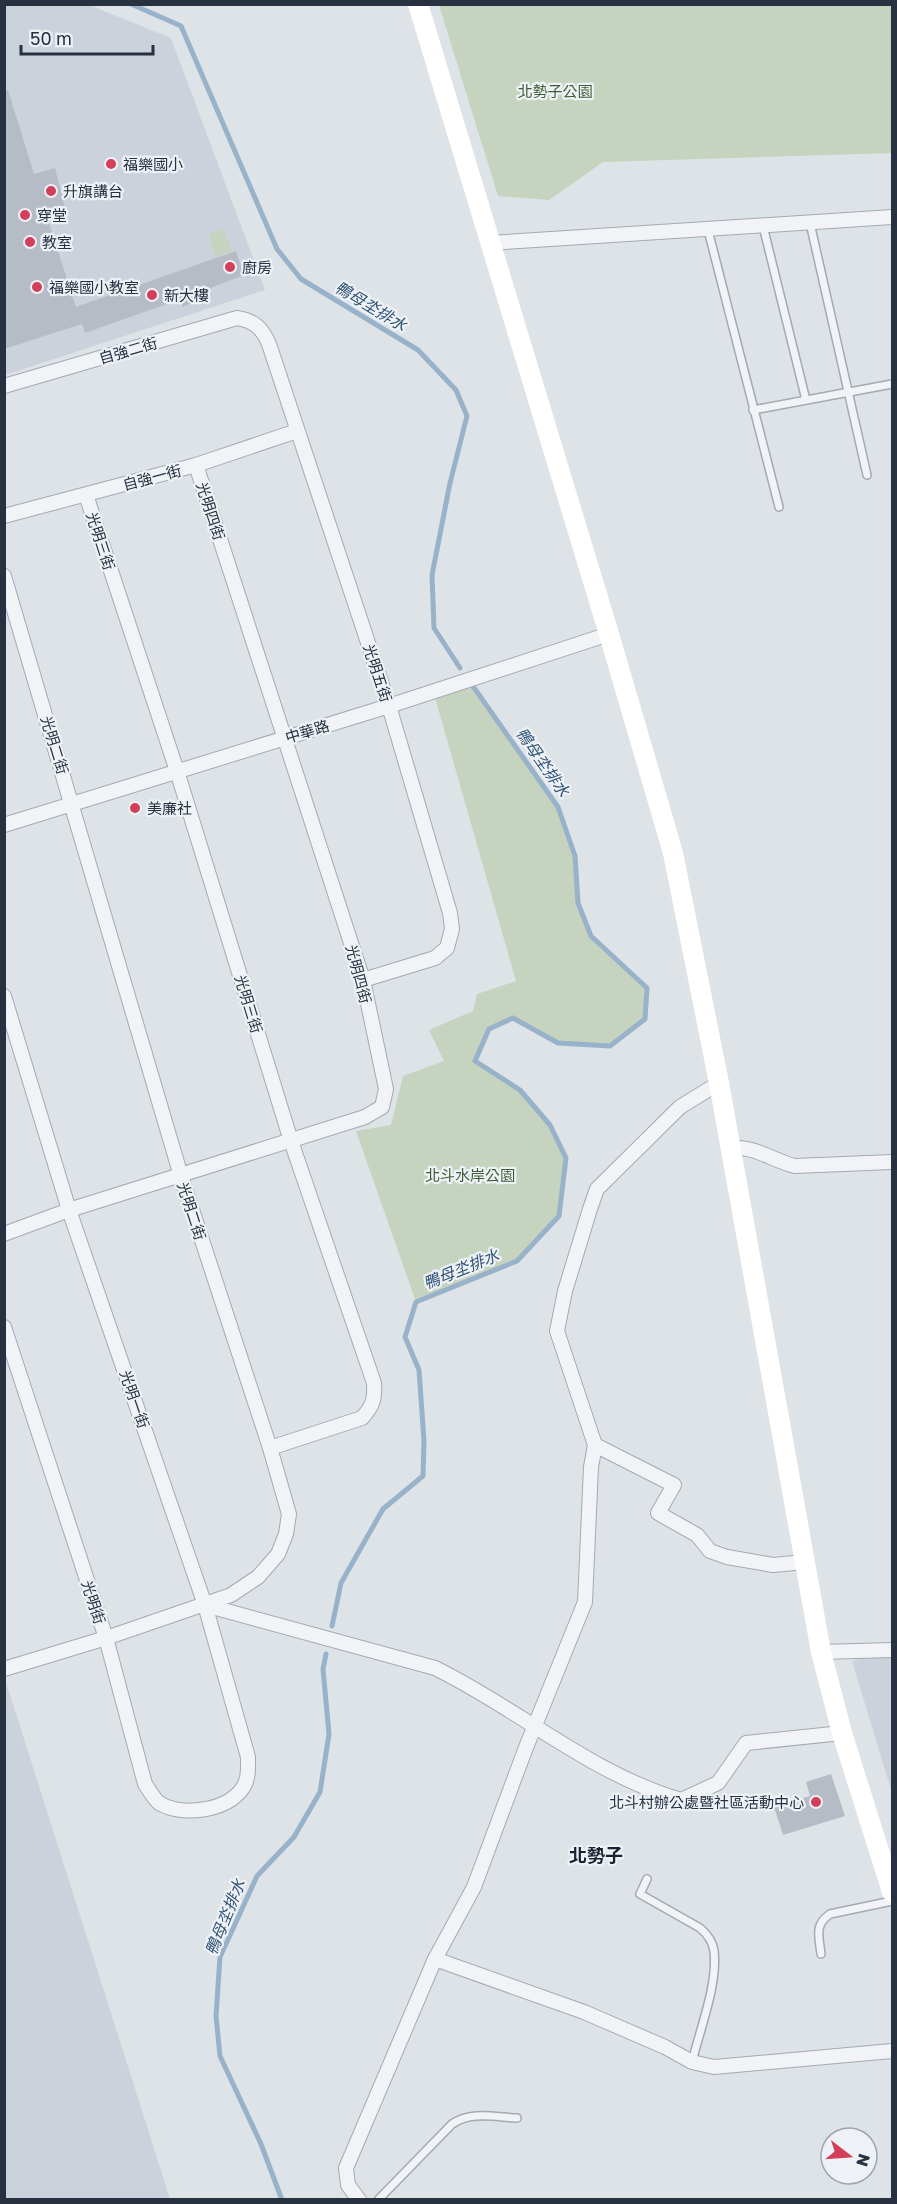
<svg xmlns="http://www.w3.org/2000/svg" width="897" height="2204" font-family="'Golos Text','Noto Sans TC',sans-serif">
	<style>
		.built { fill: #ccd2db }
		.green { fill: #c5d3bf }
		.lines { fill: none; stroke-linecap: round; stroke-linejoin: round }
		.stream { stroke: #98b2ca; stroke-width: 5 }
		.building { fill: #b5bcc5 }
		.lane-casing { stroke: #a3aab2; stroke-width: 10 }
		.street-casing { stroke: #a3aab2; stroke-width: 16 }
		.lane { stroke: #f1f3f7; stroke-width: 7 }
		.street { stroke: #f1f3f7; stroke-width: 14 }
		.secondary { stroke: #fff; stroke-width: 20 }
		.poi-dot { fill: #d33e5a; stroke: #eef2f6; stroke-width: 2 }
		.labels { text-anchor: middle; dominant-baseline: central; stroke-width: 4.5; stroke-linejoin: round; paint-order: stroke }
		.park-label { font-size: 15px; fill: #3d5c34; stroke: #eef2f6 }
		.poi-label { font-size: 15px; fill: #273140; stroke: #eef2f6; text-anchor: start }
		.street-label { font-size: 15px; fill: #273140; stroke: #eef2f6 }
		.water-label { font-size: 16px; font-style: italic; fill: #2f5275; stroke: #eef2f6 }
		.quarter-label { font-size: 18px; font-weight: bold; fill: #192231; stroke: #eef2f6 }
	</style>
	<rect width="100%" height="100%" fill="#dee3e8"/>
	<!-- built -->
	<g class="built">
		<path d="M4,5H89L171,38L265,290L5,375Z"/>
		<path d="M892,1651V1793L852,1661Z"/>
		<path d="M4,1679H5L170,2199H5Z"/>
	</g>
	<!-- green -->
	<g class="green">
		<path d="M439,5H892V153L603,162L549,200L498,196Z"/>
		<path d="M224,230L232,251L215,257L209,234Z"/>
		<path d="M470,682L558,807L574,853L579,905L591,936L647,988L645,1019L609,1045L558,1043L513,1018L489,1029L475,1061L520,1090L554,1132L566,1158L559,1216L517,1261L416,1302L356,1131L391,1125L403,1076L444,1061L429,1030L473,1011L477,994L516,981L434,694Z"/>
	</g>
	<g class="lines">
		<!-- stream -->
		<g class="stream">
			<path d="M131,4L181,26L277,249L301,279L418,350L456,390L467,416L450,483L432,575L434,628L460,668"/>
			<path d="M332,1626L341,1583L383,1509L423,1476L424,1441L419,1370L405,1337L416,1302L517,1261L559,1216L566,1158L550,1125L520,1090L475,1061L489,1029L513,1018L558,1043L610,1046L645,1019L647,988L591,936L578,903L575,856L558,807L470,682"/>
			<path d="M282,2200L261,2144L220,2056L216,2016L220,1957L257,1876L294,1837L320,1792L329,1734L323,1669L326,1654"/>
		</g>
	</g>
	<!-- building -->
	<g class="building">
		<path d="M8,90L34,174L55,168L65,208L46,214L76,307L236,251L244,275L200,292L203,299L182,307L181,299L85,333L82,324L4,349V91Z"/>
		<path d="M831,1774L845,1816L783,1835L774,1807L810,1796L806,1782Z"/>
	</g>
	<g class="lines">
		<!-- lane casing -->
		<g class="lane-casing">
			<g id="lane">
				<path d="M810,223L867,475"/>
				<path d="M763,226L806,400"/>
				<path d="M708,230L779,507"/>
				<path d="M753,410L892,384"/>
				<path d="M647,1879L640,1894L700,1928C707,1934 713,1942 714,1951C718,1984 700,2029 692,2062"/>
				<path d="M821,1954C819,1936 814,1925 830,1914L892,1901"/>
				<path d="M378,2200L452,2124C471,2111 494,2117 517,2118"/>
			</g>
		</g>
		<!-- street casing -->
		<g class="street-casing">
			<g id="street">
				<path d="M490,243L892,217"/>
				<path d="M4,386L237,318C255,321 262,328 269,344L389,706L450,913L452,929L447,948L435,958L363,980"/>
				<path d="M86,495L177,771L291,1141L374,1383C375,1399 373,1406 362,1418L270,1448"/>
				<path d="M4,516L196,465L297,431"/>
				<path d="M4,576L181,1176L270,1448L289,1514L286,1534L278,1554L258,1577L231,1595L106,1638L4,1669"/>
				<path d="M4,825L389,706L609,634"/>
				<path d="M4,996L69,1210L205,1605L248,1757C248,1768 249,1780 242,1789C226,1811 182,1817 159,1803C154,1799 149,1790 145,1784L106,1638L4,1327"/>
				<path d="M730,1148C754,1145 773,1161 795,1166L892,1162"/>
				<path d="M4,1234L69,1210L365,1117L382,1107L386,1089L363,980L196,465"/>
				<path d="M595,1445L674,1485L658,1513L697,1535L710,1551L727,1557L773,1565L805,1562"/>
				<path d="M205,1605L435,1668C519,1709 591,1774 681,1800L718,1783L746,1743L842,1733"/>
				<path d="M821,1652L892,1650"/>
				<path d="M435,1959L584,2012L665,2047L692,2062L714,2067L892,2051"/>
				<path d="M359,2200L348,2185L346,2168L435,1959L474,1887L525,1750L585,1602L591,1467L595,1445L557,1331L565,1291L590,1209L597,1189L680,1107L719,1083"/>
			</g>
		</g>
		<!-- lane -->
		<use href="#lane" class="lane"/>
		<!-- street -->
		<use href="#street" class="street"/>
		<!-- secondary -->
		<path class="secondary" d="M418,4L609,634L673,853L719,1083L821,1652L842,1733L892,1892"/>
	</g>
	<!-- markers -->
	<g class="poi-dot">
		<circle cx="111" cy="164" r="6"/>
		<circle cx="51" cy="191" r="6"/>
		<circle cx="25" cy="215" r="6"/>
		<circle cx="30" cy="242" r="6"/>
		<circle cx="230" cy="267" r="6"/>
		<circle cx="37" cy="287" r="6"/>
		<circle cx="152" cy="295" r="6"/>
		<circle cx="135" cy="808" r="6"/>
		<circle cx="816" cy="1802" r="6"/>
	</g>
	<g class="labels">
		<!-- park labels -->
		<g class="park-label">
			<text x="555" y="91">北勢子公園</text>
			<text x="470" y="1175">北斗水岸公園</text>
		</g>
		<!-- poi labels -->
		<g class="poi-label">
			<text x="123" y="164">福樂國小</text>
			<text x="63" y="191">升旗講台</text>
			<text x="37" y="215">穿堂</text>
			<text x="42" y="242">教室</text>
			<text x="242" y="267">廚房</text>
			<text x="49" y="287">福樂國小教室</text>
			<text x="164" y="295">新大樓</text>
			<text x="147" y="808">美廉社</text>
			<text x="804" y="1802" text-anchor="end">北斗村辦公處暨社區活動中心</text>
		</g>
		<!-- street labels -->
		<g class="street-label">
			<text transform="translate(128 350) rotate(-16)">自強二街</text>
			<text transform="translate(152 477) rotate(-15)">自強一街</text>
			<text transform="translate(211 511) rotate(72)">光明四街</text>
			<text transform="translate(101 541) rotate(72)">光明三街</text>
			<text transform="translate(378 673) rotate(72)">光明五街</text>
			<text transform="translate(307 731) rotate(-17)">中華路</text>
			<text transform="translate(55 745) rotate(73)">光明二街</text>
			<text transform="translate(359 974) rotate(75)">光明四街</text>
			<text transform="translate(249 1004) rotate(73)">光明三街</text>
			<text transform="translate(192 1211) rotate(72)">光明二街</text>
			<text transform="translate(135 1399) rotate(71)">光明一街</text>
			<text transform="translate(94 1602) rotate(72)">光明街</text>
		</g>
		<!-- water labels -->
		<g class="water-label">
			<text transform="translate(371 306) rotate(31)">鴨母坔排水</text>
			<text transform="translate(543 762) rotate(55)">鴨母坔排水</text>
			<text transform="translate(461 1269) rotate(-22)">鴨母坔排水</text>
			<text transform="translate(225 1917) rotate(-68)">鴨母坔排水</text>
		</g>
		<!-- quarter labels -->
		<g class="quarter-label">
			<text x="596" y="1855">北勢子</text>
		</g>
	</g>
	<!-- border -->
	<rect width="897" height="2204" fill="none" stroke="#273140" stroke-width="12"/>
	<!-- north arrow -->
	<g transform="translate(849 2156) rotate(107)"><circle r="28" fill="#eef2f6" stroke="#9ea5ad" stroke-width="1.5"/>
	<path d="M0-4.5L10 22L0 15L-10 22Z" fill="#d33e5a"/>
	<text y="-9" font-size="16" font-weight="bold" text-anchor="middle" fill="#273140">N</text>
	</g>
	<!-- scale -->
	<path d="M21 45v9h132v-9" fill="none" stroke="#273140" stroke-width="3"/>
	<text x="30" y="45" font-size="18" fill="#273140" stroke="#eef2f6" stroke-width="4.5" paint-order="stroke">50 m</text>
</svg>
